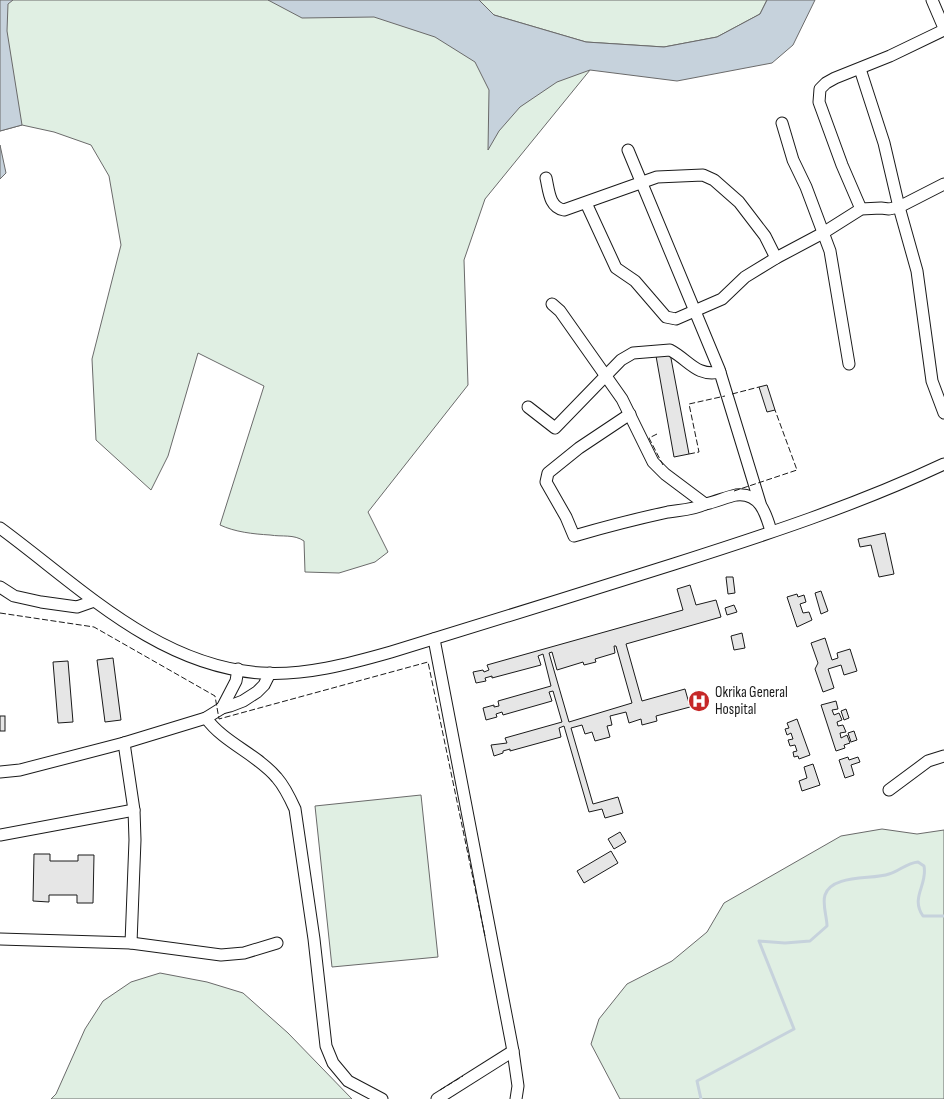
<svg xmlns="http://www.w3.org/2000/svg" width="944" height="1099" font-family="'Sofia Sans Condensed',sans-serif">
	<style>
		.green { fill: #e0efe3; stroke: #6a6a6a }
		.water { fill: #c6d2dc; stroke: #6a6a6a }
		.lines { fill: none; stroke-linecap: round; stroke-linejoin: round }
		.stream { stroke: #c6d2dc; stroke-width: 3 }
		.building { fill: #e6e6e6; stroke: #1a1a1a; fill-rule: evenodd }
		.minor-casing { stroke: #1a1a1a; stroke-width: 13 }
		.minor { stroke: #fff; stroke-width: 11 }
		.fence { stroke: #1a1a1a; stroke-width: 1; stroke-dasharray: 6 2.5; stroke-linecap: butt }
		.labels { text-anchor: middle; dominant-baseline: central; stroke-width: 4; stroke-linejoin: round; paint-order: stroke }
		.poi-label { font-size: 15px; fill: #1a1a1a; stroke: #fff; text-anchor: start }
	</style>
	<rect width="100%" height="100%" fill="#fff"/>
	<!-- green -->
	<g class="green">
		<path d="M0,0H438L590,70L485,199L464,260L468,385L368,512L388,552L375,562L339,573L305,572L304,541C294,534 282,537 270,535C253,534 235,532 220,525L264,386L198,353L168,456L151,490L96,440L92,359L121,245L109,176L91,145L54,132L22,125L0,131Z"/>
		<path d="M479,0H767L760,14L717,37L664,47L586,42L494,15Z"/>
		<path d="M421,795L438,957L332,967L315,806Z"/>
		<path d="M882,829L917,834L944,830V1099H620L591,1044L599,1019L627,984L672,961L707,932L724,903L841,836Z"/>
		<path d="M160,973L207,982L243,993L288,1033L352,1099H51L56,1094L85,1029L103,1001L131,982Z"/>
	</g>
	<!-- water -->
	<g class="water">
		<path d="M0,0H13L8,4L7,31L22,125L0,131Z"/>
		<path d="M268,0H479L494,15L586,42L664,47L717,37L760,14L767,0H815L793,45L772,63L677,81L590,70L557,82L520,107L499,131L488,150L489,90L475,62L435,37L374,17L302,18Z"/>
		<path d="M0,145L6,173L0,179Z"/>
	</g>
	<g class="lines">
		<!-- stream -->
		<path class="stream" d="M701,1099L697,1081L794,1029L759,941L785,943L810,941L827,926C827,917 822,904 825,895C832,874 872,880 889,874C900,871 906,863 918,862L924,866C928,885 910,897 923,916H944"/>
	</g>
	<!-- building -->
	<g class="building">
		<path d="M670,353L689,454L674,457L656,356Z"/>
		<path d="M767,385L775,410L767,412L759,387Z"/>
		<path d="M885,533L894,574L879,577L871,545L860,547L858,539Z"/>
		<path d="M726,577H733L735,593L728,594Z"/>
		<path d="M690,585L696,605L716,600L721,617L626,644L642,701L685,689L690,707L656,716L657,721L642,725L641,719L629,723L626,712L610,716L612,725L607,726L610,737L595,741L592,732L585,734L582,725L571,728L593,804L618,797L623,813L605,818L602,809L589,812L564,726L559,728L561,737L510,751V749L503,751V753L494,756L491,745L507,743L505,738L562,722L553,691L549,692L552,701L503,715L502,712L496,714L497,717L486,720L483,708L494,705V707L499,706L498,701L551,686L543,654L538,656L541,665L492,678V676L485,678L486,681L476,683L473,672L483,670L484,672L489,670L487,665L683,610L677,589ZM614,646H616L632,703L569,722L549,653L552,652L557,670L583,662L584,665L596,662L595,659L615,653Z"/>
		<path d="M821,591L828,611L821,614L815,593Z"/>
		<path d="M797,594L798,597L804,595L806,602L800,604L803,613L809,612L812,620L797,627L787,597Z"/>
		<path d="M734,605L737,612L727,615L725,608Z"/>
		<path d="M742,633L745,648L734,650L731,636Z"/>
		<path d="M825,638L832,660L838,658L837,653L850,649L857,671L844,675L841,665L828,669L834,688L823,692L815,669L818,663L811,643Z"/>
		<path d="M113,658L121,720L105,722L97,660Z"/>
		<path d="M68,661L73,722L58,723L53,662Z"/>
		<path d="M836,701L838,709L832,710L834,715L839,713L842,720L837,722L838,726L843,725L846,732L840,733L841,738L847,735L850,743L844,745L845,748L836,751L821,705Z"/>
		<path d="M846,709L849,718L844,720L841,711Z"/>
		<rect x="0" y="716" width="5" height="15"/>
		<path d="M797,719L810,755L799,759L798,756L794,757L793,752L797,751L795,745L790,746L788,740L793,739L791,733L787,735L785,729L789,728L787,723Z"/>
		<path d="M854,731L857,740L851,742L848,733Z"/>
		<path d="M848,757L849,760L858,757L860,762L851,765L854,775L845,778L839,760Z"/>
		<path d="M813,764L820,785L802,791L799,781L807,778L804,767Z"/>
		<path d="M620,832L626,842L614,849L608,839Z"/>
		<path d="M611,851L618,863L584,883L577,871Z"/>
		<path d="M34,854H50V861H78V855H94L93,903H77V895H49V902L33,901Z"/>
	</g>
	<g class="lines">
		<!-- minor casing -->
		<g class="minor-casing">
			<g id="minor">
				<path d="M932,0L944,28"/>
				<path d="M860,69L884,143L899,207L917,271L932,381L944,413"/>
				<path d="M782,123L793,160L806,187L830,251L849,364"/>
				<path d="M628,150L719,369L760,503"/>
				<path d="M546,178C549,191 549,207 564,210L657,177L703,175L714,180L739,202L765,236L776,258"/>
				<path d="M586,203L616,268L635,281L666,317L676,319L722,299L745,277L776,258L823,233L861,209L881,208L889,209L899,207L944,184"/>
				<path d="M861,209L842,165L819,102L820,89L826,83L835,78L890,56L944,30"/>
				<path d="M552,304L560,311L622,399L653,462L665,474L705,504C716,502 726,497 736,495C760,492 766,514 771,531"/>
				<path d="M528,407L555,428L621,360L633,353L670,350C689,360 696,377 720,372"/>
				<path d="M630,414L579,448L548,473L546,482L566,517L574,536C605,527 636,519 668,512C681,510 693,510 705,504"/>
				<path d="M0,528C79,586 157,666 261,673C304,676 349,664 391,652C485,623 580,594 674,564C765,535 857,505 944,464"/>
				<path d="M0,587L14,596L41,602L77,607L94,601"/>
				<path d="M434,639L513,1051L518,1086L516,1099"/>
				<path d="M222,708L236,681L238,669"/>
				<path d="M206,718C224,743 257,754 277,778C285,787 290,798 295,809L314,939L326,1046L333,1063L348,1081L382,1099"/>
				<path d="M124,743L134,810L135,840L131,943"/>
				<path d="M0,772L20,770L124,743L206,718L222,708L230,706L243,701L257,692L264,685L270,673"/>
				<path d="M889,790L928,761L944,756"/>
				<path d="M0,835L134,810"/>
				<path d="M0,939L131,943L221,955L244,953L277,943"/>
				<path d="M437,1099L513,1051"/>
			</g>
		</g>
		<!-- minor -->
		<use href="#minor" class="minor"/>
		<!-- fence -->
		<g class="fence">
			<path d="M732,394L759,387"/>
			<path d="M657,434L649,438L663,465"/>
			<path d="M689,454L699,452L689,404L725,396"/>
			<path d="M734,491L797,470L775,410"/>
			<path d="M0,613L94,627L215,696L219,719L428,662L485,936"/>
			<path d="M440,1090L463,1076"/>
		</g>
	</g>
	<!-- icons -->
	<defs>
		<g id="hospital-disc" transform="scale(1.125)"><circle r="9.5" fill="#c62828" stroke="#fff"/><path d="M-5-5h3v3.5h4V-5h3V5h-3V1.5h-4V5h-3Z" fill="#fff"/></g>
	</defs>
	<g fill-rule="evenodd">
		<use href="#hospital-disc" x="699" y="701"/>
	</g>
	<g class="labels">
		<!-- poi labels -->
		<g class="poi-label">
			<text x="715" y="692">Okrika General<tspan x="715" dy="17">Hospital</tspan></text>
		</g>
	</g>
</svg>
